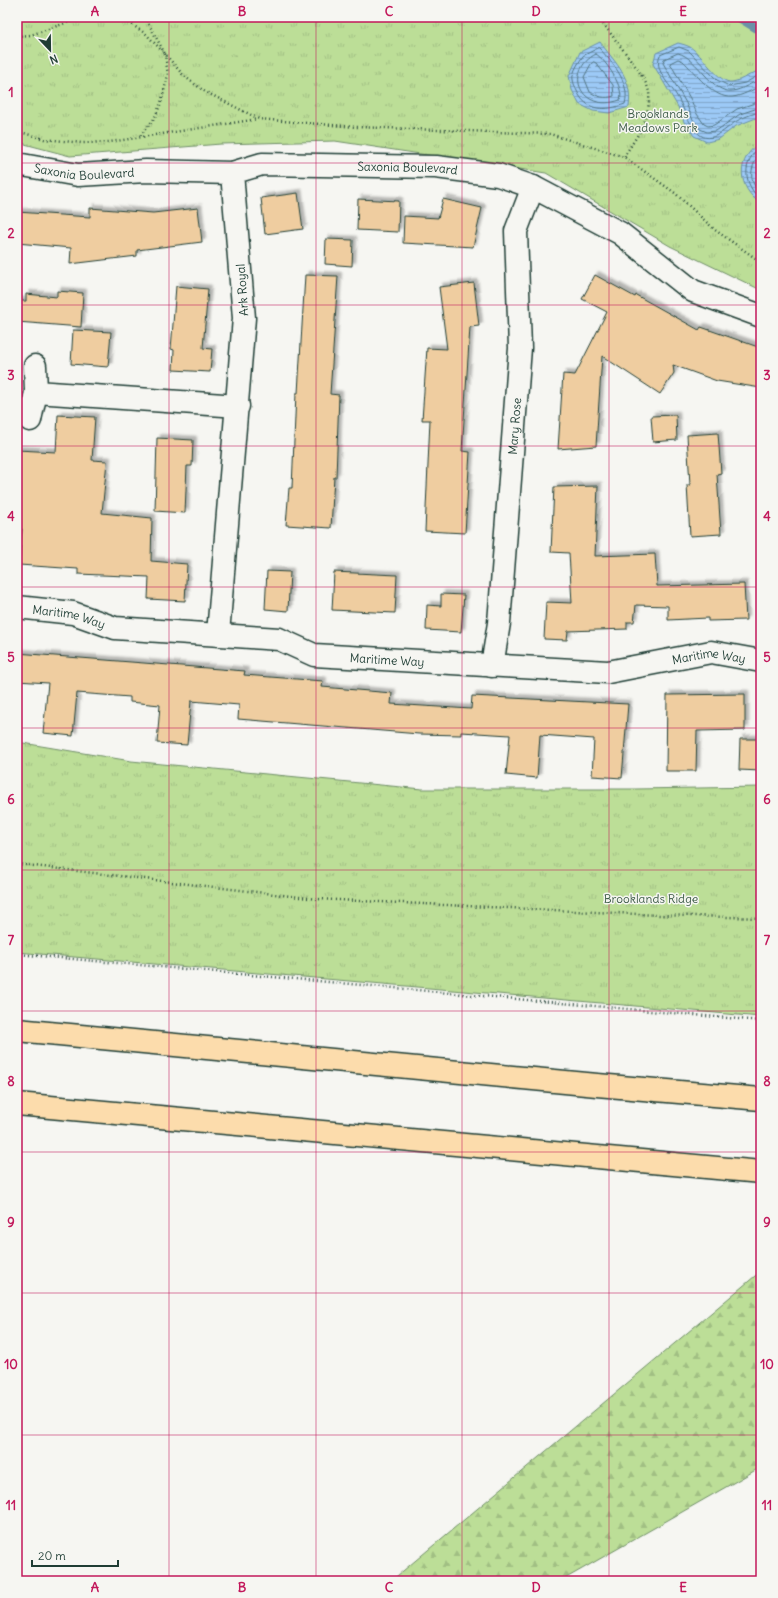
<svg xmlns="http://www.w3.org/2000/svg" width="778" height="1598" font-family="Delius,sans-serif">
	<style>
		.forest { fill: url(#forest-firs); stroke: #6e8e66 }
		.park { fill: url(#park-tufts); stroke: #6e8e66 }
		.water { fill: url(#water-rules); stroke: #6a91a8 }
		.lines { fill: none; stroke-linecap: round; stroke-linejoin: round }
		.shore { stroke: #517582; stroke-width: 1 }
		.stream { stroke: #6a91a8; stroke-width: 9 }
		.building { fill: #efcda0; stroke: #1f3d34; filter: url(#shadow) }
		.minor-casing { stroke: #1f3d34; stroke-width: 25 }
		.motorway-casing { stroke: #1f3d34; stroke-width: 25 }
		.path { stroke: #1f3d34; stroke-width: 2.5; stroke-dasharray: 1 3; stroke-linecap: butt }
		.minor { stroke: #f6f6f2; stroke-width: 22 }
		.motorway { stroke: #fcdcac; stroke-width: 22 }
		.grid { fill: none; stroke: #c2185b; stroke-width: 1; stroke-opacity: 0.55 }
		.labels { text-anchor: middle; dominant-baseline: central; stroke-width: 3; stroke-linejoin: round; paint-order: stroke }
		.park-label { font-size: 12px; fill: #3e5d48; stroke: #f6f6f2 }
		.street-label { font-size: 12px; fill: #1f3d34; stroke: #f6f6f2 }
		.neatline { fill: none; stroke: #c2185b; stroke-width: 1.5 }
		.grid-label { font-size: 13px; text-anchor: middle; font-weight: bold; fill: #c2185b }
	</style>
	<defs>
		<pattern id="forest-firs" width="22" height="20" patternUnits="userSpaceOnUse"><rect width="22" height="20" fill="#bcde97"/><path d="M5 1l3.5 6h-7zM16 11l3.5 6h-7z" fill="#a1bf83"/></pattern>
		<pattern id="park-tufts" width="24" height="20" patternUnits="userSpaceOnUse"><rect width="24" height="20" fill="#bcde97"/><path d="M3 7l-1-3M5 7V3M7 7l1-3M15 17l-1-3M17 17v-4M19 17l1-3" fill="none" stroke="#a1bf83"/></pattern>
		<pattern id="water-rules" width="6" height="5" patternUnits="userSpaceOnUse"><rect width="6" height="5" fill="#9cc9f6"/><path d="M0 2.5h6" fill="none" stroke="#7fa4c8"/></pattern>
		<filter id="shadow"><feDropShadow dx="3.5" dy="-3.5" stdDeviation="1" flood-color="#0004"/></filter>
	</defs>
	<rect width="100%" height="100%" fill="#f6f6f2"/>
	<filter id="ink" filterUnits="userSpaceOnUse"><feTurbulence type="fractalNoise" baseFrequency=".025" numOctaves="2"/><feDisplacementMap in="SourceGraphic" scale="8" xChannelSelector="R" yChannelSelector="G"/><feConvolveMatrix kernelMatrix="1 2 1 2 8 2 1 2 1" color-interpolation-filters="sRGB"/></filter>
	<g filter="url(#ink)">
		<!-- forest -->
		<path class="forest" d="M761,1271V1467L561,1581H391Z"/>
		<!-- park -->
		<g class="park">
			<path d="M17,17H761V290L670,246L546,173L335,141L221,144L70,156L17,142Z"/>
			<path d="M17,742L131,761L422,789H635L761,787V1017L17,952Z"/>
		</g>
		<!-- water -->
		<g class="water">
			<path d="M600,42C616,64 633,78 629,107L609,113L593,111L579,104L572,90L569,76L580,52Z"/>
			<path d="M678,43C682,44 686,45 690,47C702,54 719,84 732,82C743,80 751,73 761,70V116L736,126L719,139L707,142L694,136L684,122L678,107L653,64L656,53Z"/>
			<path d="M761,142V204C737,187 735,159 761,142Z"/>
		</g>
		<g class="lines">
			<!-- shore -->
			<g class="shore">
				<path d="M599,48C612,62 631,83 625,104C606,111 586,112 577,91C575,87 572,80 573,75C575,68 579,62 583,56Z"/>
				<path d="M596,54C606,60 625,89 620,100C580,114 563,71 596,54Z"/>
				<path d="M594,62L596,63L613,85L614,96C605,99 598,97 590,92L584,77L591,64Z"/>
				<path d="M761,74L745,83L729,86L717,80L689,51L679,47L660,55C654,69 667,82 675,93C683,105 686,119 696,131C709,147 724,130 735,122C742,118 753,113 761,112"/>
				<path d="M761,80C751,82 743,90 732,91C712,94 698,58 678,53L664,59L663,63L686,103L692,118L700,129L707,132L716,131L740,114L761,107"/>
				<path d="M761,86C751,90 743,96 732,97C713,99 695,72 683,61L678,59L670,63L691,100L697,114L704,124L708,126L714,125L737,109L761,101"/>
				<path d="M761,147C741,160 743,186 761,199"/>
				<path d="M761,153C750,165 747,182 761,193"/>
			</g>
			<!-- stream -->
			<path class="stream" d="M738,17L761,31"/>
		</g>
		<!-- building -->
		<g class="building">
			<path d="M298,193L303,229L265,234L261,198Z"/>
			<path d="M358,199L399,201L398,232L357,230Z"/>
			<path d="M443,199L482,208L473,247L403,243L404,216L438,218Z"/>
			<path d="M90,208L153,213L198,208L202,242L137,250V256L70,264L71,248L17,243V212L90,217Z"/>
			<path d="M326,239L353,240L352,266L325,264Z"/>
			<path d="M305,275L338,276L330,394L339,395L336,477H334L331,528L286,525L289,488H292L296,393H298Z"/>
			<path d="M595,275L635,297L636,295L699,330L701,327L761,348V388L717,381L673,365L674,373L660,394L602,356L596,446L558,449L563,374L575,375L607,312L582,299Z"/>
			<path d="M474,283L479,326L470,327L462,451L470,452L465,533L425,531L430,420H422L427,348L447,349L439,287Z"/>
			<path d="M176,286L208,289L203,348L212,349L210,372L173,370L174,350L171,349Z"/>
			<path d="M57,291L83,293L81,327L17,322V301H26V294L57,297Z"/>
			<path d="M73,330L111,332L108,367L71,364Z"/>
			<path d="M58,415L95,417L92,460L107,461L102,513L152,518L151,561L187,564L185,601L148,599L149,577L78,574V569L19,565L22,529L17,528V450L56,452Z"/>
			<path d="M676,415L677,440L653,442L651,416Z"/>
			<path d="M718,433L721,473L717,474L721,534L690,536L687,485H690L687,435Z"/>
			<path d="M157,438L193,440L192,466H187L185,513L155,511Z"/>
			<path d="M598,486L595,556L655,554L657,586L744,584L746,620L708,621V618L668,620V606L636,605L634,622H627V629L568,631L567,640L544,639L546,602L572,603L569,553L551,552L554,487Z"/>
			<path d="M267,571L290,572L288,611L265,609Z"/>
			<path d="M334,572L397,575L395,613L332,610Z"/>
			<path d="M441,594L464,595L461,632L426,630L427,605L441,606Z"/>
			<path d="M17,653L245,671L244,675L323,681L322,687L392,693L391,704L471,709L472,696L628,704L622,778L592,776L594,739L540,735L537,778L506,775L510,735L461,732V735L419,734L238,719L239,705L191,701L187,745L157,743L160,705L130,702V697L77,693L73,736L43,733L48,683L17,681Z"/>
			<path d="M745,694V730L697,731L696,771H666L667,695Z"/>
			<path d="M740,739H761V771L739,770Z"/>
		</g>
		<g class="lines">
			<!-- minor casing -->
			<g class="minor-casing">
				<g id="minor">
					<path id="s1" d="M17,164L78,175L146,171L232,173L262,164L436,167L498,175L533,187L620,233L693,291L761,316"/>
					<path d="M36,392L238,406"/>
					<path d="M30,420L36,392L35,366"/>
					<path id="s2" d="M17,607L73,613L115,628L279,639L314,655L608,672L711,652L761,661"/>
					<path d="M218,634L244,318L232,173"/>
					<path id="s3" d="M492,666L499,623L520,348L516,231L533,187"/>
				</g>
			</g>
			<!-- motorway casing -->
			<g class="motorway-casing">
				<g id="motorway">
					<path d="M17,1030L597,1085L761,1099"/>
					<path d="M17,1104L761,1172"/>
				</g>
			</g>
			<!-- path -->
			<g class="path">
				<path d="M110,17L125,20L146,34L165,54L168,75L161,103L154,119L140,136"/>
				<path d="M145,17L165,54L184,76L204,91L259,119L356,127L550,134L624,157L675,193L715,230L761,262"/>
				<path d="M599,17C610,36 646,74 649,92C650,100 648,111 645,119C641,132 631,145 624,157"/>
				<path d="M17,36L31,35L83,17"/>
				<path d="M17,131L44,139L83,143L110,142L258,119"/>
				<path d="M17,864L317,899L659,915L761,918"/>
				<path d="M17,954L761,1021"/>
			</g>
			<!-- minor -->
			<use href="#minor" class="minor"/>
			<!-- motorway -->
			<use href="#motorway" class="motorway"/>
		</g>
	</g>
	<!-- grid -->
	<path class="grid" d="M169,17V1581M316,17V1581M462,17V1581M609,17V1581M17,163H761M17,305H761M17,446H761M17,587H761M17,728H761M17,870H761M17,1011H761M17,1152H761M17,1293H761M17,1435H761"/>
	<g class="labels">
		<!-- park labels -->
		<g class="park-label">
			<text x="658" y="113">Brooklands<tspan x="658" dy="14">Meadows Park</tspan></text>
			<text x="651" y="898">Brooklands Ridge</text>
		</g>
		<!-- street labels -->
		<g class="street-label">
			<text stroke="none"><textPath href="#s1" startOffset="393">Saxonia Boulevard</textPath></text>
			<text stroke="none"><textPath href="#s1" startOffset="68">Saxonia Boulevard</textPath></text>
			<text transform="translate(242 290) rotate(-94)">Ark Royal</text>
			<text stroke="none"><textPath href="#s3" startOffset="241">Mary Rose</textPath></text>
			<text stroke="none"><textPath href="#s2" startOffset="53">Maritime Way</textPath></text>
			<text stroke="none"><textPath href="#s2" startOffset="377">Maritime Way</textPath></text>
			<text stroke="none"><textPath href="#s2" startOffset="701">Maritime Way</textPath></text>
		</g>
	</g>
	<!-- margin -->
	<rect width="778" height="1598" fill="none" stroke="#f6f6f2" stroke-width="44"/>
	<!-- north arrow -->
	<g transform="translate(50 50) rotate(158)" stroke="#f6f6f2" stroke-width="3" paint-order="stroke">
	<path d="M0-3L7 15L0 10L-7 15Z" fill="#1f3d34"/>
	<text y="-6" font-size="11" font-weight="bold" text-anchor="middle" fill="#1f3d34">N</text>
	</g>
	<!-- scale -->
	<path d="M32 1560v6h86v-6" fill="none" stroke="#1f3d34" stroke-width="2"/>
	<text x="38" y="1560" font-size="12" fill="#1f3d34" stroke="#f6f6f2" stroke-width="3" paint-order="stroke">20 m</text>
	<rect x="22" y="22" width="734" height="1554" class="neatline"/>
	<g class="grid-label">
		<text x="95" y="16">A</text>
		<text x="242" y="16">B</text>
		<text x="389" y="16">C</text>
		<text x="536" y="16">D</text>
		<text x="683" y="16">E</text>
		<text x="11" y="97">1</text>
		<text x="767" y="97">1</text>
		<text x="11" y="238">2</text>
		<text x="767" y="238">2</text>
		<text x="11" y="380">3</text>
		<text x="767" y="380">3</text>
		<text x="11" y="521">4</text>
		<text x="767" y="521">4</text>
		<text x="11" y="662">5</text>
		<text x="767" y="662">5</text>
		<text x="11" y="804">6</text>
		<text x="767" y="804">6</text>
		<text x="11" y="945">7</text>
		<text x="767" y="945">7</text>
		<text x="11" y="1086">8</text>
		<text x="767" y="1086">8</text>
		<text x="11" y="1227">9</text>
		<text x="767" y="1227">9</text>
		<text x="11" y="1369">10</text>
		<text x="767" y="1369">10</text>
		<text x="11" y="1510">11</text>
		<text x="767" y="1510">11</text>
		<text x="95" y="1592">A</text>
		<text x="242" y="1592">B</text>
		<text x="389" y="1592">C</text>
		<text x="536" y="1592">D</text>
		<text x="683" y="1592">E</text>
	</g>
</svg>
